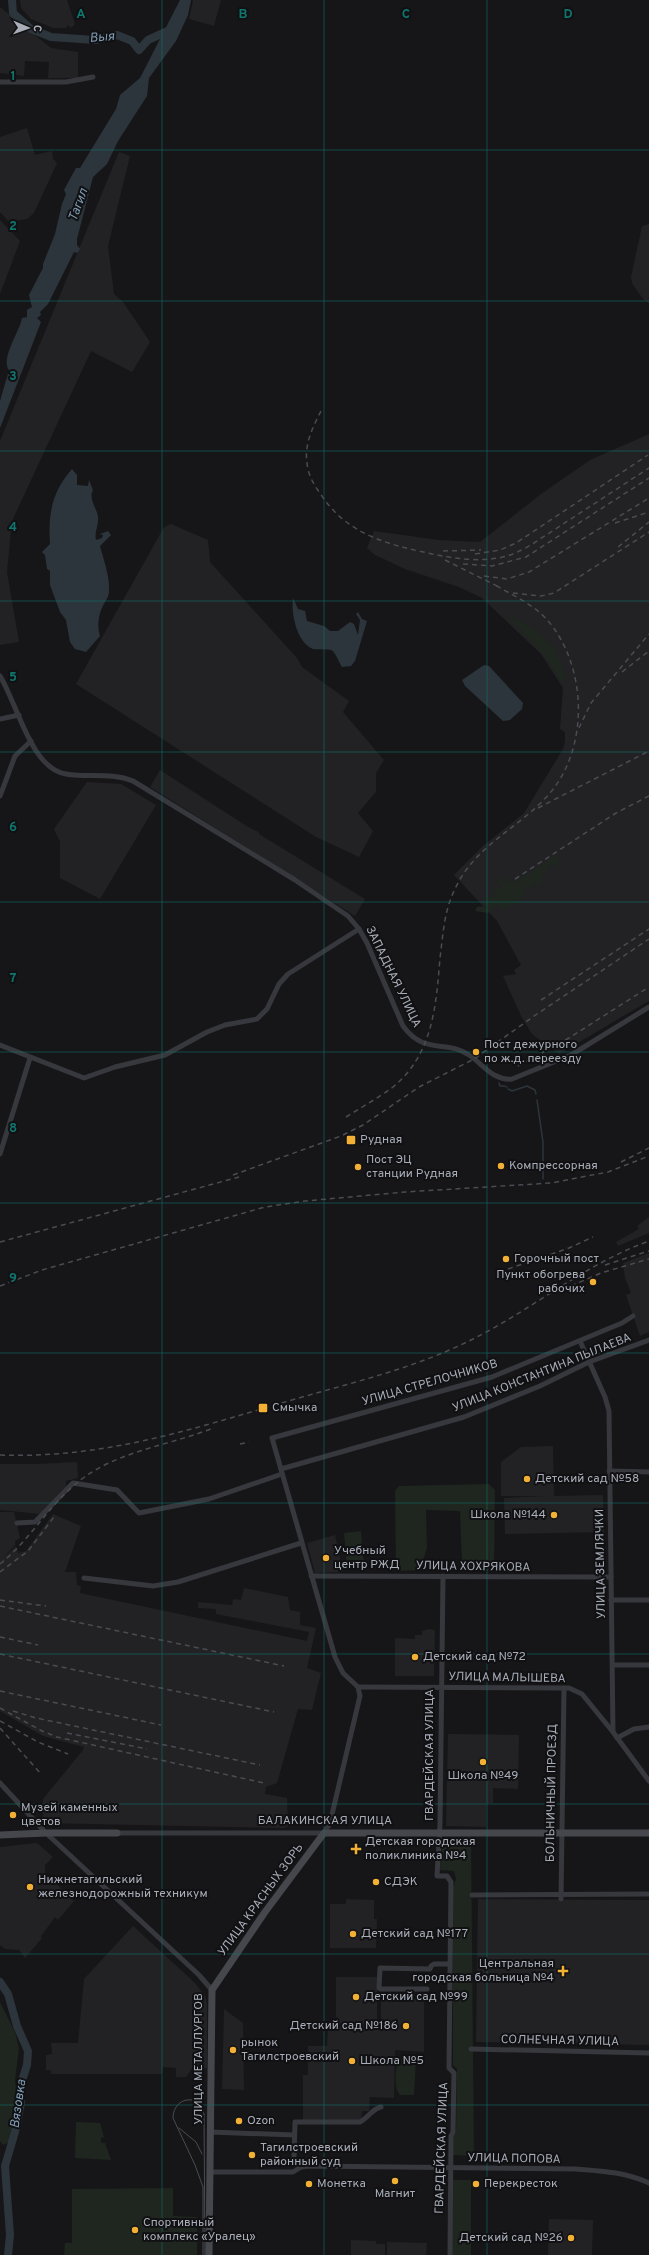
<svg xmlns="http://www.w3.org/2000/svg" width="649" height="2255" font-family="Overpass,sans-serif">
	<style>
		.built { fill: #222225 }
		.green { fill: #1e261f }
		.water { fill: #2c353c }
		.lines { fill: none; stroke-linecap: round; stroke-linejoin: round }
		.stream { stroke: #2c353c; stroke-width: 1.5 }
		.river { stroke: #2c353c; stroke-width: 8 }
		.street { stroke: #37383d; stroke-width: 5 }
		.secondary { stroke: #45474d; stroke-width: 7 }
		.tram { stroke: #4a4c52; stroke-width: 1 }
		.rail { stroke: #4a4c52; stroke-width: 1.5; stroke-dasharray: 5 4; stroke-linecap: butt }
		.grid { fill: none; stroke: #0f766e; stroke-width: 1; stroke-opacity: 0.55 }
		.poi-dot { fill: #f2b134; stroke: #111113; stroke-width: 1.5 }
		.labels { text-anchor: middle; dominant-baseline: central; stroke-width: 4; stroke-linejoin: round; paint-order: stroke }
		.street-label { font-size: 12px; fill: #a8adb8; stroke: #111113 }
		.poi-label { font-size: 12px; fill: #a8adb8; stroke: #111113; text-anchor: start }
		.water-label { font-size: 13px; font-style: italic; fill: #7f9bb3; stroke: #111113 }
		.grid-label { font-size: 13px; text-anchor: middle; font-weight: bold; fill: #0f766e; stroke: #111113; stroke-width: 4; stroke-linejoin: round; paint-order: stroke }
	</style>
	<rect width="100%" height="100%" fill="#161618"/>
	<!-- built -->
	<g class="built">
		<path d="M20,0H67L75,24L71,28L68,25L66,28H53L31,19L21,8Z"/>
		<path d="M193,0H221L214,26L189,19Z"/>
		<path d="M0,7L51,48L78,52V78H48L49,62L25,61L24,76L0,73Z"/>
		<path d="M27,128L35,155L52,151L53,159L57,163L34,213L27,219L9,222L0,212V137Z"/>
		<path d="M119,152L130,156L108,246L114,294L123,302L150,342L132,372L91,351L12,521L7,572L19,642L0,645V441Z"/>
		<path d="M0,220L20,241L0,294Z"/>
		<path d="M649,224V303L643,299L632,283L631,277L642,226Z"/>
		<path d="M649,434V1001L559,1054L532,1034L521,1016L503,976L516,974L514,970L521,965L497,921L454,875L483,846L524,813L563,749L565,741V732L560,729L563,688L541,654L482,598L459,587L405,569L375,555L367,548L374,531L439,540L480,542L541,494L590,460Z"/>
		<path d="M171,524L208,540L210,562L297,658L302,667L349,701L343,712L384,760L376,773V792L358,813L373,831L359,857L316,837L76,684L164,527Z"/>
		<path d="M160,770L248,827L259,832V834L365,899L355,916L150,787Z"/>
		<path d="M87,782L121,784L156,805L100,899L60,878V842L54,829Z"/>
		<path d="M649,1217V1233L618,1246L616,1242L639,1229L637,1226Z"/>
		<path d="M649,1253V1332L640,1336L626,1295L631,1293L625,1278L623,1263Z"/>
		<path d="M553,1446L554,1496L603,1495L604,1532L505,1534L504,1498L545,1496H501V1462L521,1447Z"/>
		<path d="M77,1462L78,1478L66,1481V1487L40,1514L0,1510V1464H38Z"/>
		<path d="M0,1512H14L20,1538L15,1541V1545L4,1557L16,1546L18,1553L26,1551L53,1514L81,1526L65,1572H76L77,1585L81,1586L80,1593L307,1641L309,1632L216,1614V1609L198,1608V1602L232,1605L233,1599L241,1600L244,1588L288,1597L290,1610L300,1612V1625L316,1628L307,1668L321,1673L312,1710L298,1709L277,1783L266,1787L265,1794L287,1798L288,1826L285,1828L43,1823V1799L83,1750L84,1747L43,1736L0,1711Z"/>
		<path d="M335,1535L343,1572L315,1573L307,1543Z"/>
		<path d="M429,1629L435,1630L434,1676H395V1638L415,1639V1635H422V1631Z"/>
		<path d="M448,1734L519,1735L518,1789L493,1788V1803H486V1827L446,1826Z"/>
		<path d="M37,1843L53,1857L45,1865V1873L74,1901L58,1920L55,1917L41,1936L42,1938L25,1958L19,1950L5,1949L0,1945V1847Z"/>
		<path d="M346,1899L374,1900V1919H377L376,1948H330V1904H346Z"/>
		<path d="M478,1899L649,1900V2045L476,2042Z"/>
		<path d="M133,1926L195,1983L205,1996L207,2004V2068H192L186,2077H176V2068L163,2067L162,2074H51V2070H46V2055L52,2054L51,2043H78L84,1979Z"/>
		<path d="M336,1977H377V2025L338,2024V2017H336Z"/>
		<path d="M381,1999H416V2001L424,2002V2052L395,2050L394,2098L370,2097L369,2111H362L361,2120H303V2075H308V2046H327L328,2026L338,2025L381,2026Z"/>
		<path d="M224,2009L243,2023L244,2090L222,2089Z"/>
		<path d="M549,2219L593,2220L592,2255H548Z"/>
		<path d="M351,2240L376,2241V2244H385V2255H351Z"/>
		<path d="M387,2242L427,2243L426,2255H387Z"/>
	</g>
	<!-- green -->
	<g class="green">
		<path d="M504,612L525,623L545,637V640C559,649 563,665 566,680L561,682L545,657Z"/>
		<path d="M555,855L558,856L559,866L547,865V868L552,869L547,870L542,875V883L537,888V883L535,881L533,886L525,887L524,895L520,897L524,899L514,900L518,903L501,910L497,904L496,907L488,913L475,911L477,907L485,906L484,903L487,898L496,896V891L491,888H501L497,880L501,877L505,878L502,880L504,882L509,883L510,880L516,882L525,874L532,873L533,869L539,867Z"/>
		<path d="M489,1484L495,1490L494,1571L471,1570L462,1563L460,1511L426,1510L427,1548L420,1570L396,1571L395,1491L399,1486Z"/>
		<path d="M361,1531L364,1566L347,1567L344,1533Z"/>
		<path d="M471,1837L474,2156L453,2155L452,2141L456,2130L457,2069L453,2065V1888L456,1879L454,1871L440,1870L442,1838Z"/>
		<path d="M0,2002L15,2032L19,2048L15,2080L19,2111L9,2142L3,2145L0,2141Z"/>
		<path d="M400,2059L416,2060L414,2095H400C393,2088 395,2066 400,2059Z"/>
		<path d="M76,2122L100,2123L104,2137L101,2138V2143H105L111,2160L75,2158Z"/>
		<path d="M453,2180H471V2255H451Z"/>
		<path d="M173,2188V2216L197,2217V2255H64L65,2243H72V2189Z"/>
	</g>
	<!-- water -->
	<g class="water">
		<path d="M180,0H191L188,15L176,41L149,78L147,96L118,141L107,164L93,177L77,239V245L80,249L77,253L74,252L48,304L40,312L41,315L37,318L41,322L0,428V401L9,370C0,359 20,331 22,318L27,317V310L32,307L29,295L43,268V264L55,234L62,204L66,194L64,190L76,168H80L116,109L120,95L140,78Z"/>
		<path d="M72,469L77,475V485L88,486L89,480L93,490C88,499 97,508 98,517C99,525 94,532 96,540L102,538L103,535L100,534L108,531L111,535L100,546C104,561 110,577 109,592C108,599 105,601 103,606C98,614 97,628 100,636L86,652L75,649L70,642L66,620L60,612L50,585V571L47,569L45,555L42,552L50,544C48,513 52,492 72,469Z"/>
		<path d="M293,598L298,609L305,611L307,621L324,626L330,631H338L350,622L354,624L358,635L360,620L356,614L358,612L362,619L367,621L355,661L351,666L342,667C330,645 337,651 313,649C296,642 291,612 293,598Z"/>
		<path d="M484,665L489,666L523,703L522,709L510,720L503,721L465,686L462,680Z"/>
	</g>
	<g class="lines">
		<!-- stream -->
		<g class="stream">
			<path d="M499,1083L500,1086H505"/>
			<path d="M506,1087H507"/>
			<path d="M508,1089L512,1091L527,1086L535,1090L536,1094"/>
			<path d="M537,1100L543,1142V1179"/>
		</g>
		<!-- river -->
		<g class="river">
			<path d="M12,0L13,13L31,29L51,37L95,40L117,35L132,41L139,50L148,40L172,29"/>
			<path d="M0,1982L8,1994L17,2026L28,2051L27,2065L20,2087L21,2102L17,2125L5,2166L10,2235L8,2255"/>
		</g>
		<!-- street -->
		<g class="street">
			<path d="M0,82H66L93,77"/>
			<path d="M0,676C17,703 31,769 66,774C88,778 111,772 133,781L295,880L348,916L359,929L367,943L403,1026C425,1056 446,1039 469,1055C483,1064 493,1081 512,1079L571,1055L649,1007"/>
			<path d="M0,719L19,715"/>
			<path d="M0,796L15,756L31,741"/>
			<path d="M0,1045L84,1078L115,1067L165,1055L207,1032L225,1025L257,1019L267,1009L279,984L288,974L359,929"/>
			<path d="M0,1154L30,1058"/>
			<path d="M580,1341L605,1397L609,1411L613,1732L649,1781"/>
			<path d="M281,1469L464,1417L540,1386L589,1362L649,1340"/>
			<path d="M609,1471L649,1472"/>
			<path d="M17,1523L35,1522L73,1483L117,1490L139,1513L209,1499L282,1474"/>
			<path d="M311,1576L611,1577"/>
			<path d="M443,1576L440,1824L437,1876H447L451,1882L449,2068L454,2073L453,2132L451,2136L450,2255"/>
			<path d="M84,1578L153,1586L178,1582L301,1543"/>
			<path d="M611,1600H649"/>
			<path d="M613,1665H649"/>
			<path d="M358,1687L569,1688L582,1694L613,1732"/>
			<path d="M617,1738L634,1729L649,1727"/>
			<path d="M0,1783L46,1833L199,1975L212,1990"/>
			<path d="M117,1833H324L330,1823L360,1696L358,1687L343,1673L335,1657L272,1438L492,1377L622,1323L633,1316"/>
			<path d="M472,1895L649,1894"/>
			<path d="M561,1899L564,1688"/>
			<path d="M427,1989H381L379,1988L380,1968L430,1969L431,1966L434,1964H450"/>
			<path d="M471,2049L649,2053"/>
			<path d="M210,2132L294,2135"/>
			<path d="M301,2167L294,2159L295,2122H360C368,2118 372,2109 381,2107"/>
			<path d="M210,2172H293L301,2167L308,2166L576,2169C602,2171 625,2172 649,2183"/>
		</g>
		<!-- secondary -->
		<g class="secondary">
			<path d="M0,1835L46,1833H117"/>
			<path d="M209,2255L212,1990L265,1912L324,1833H649"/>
		</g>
		<!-- tram -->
		<g class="tram">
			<path d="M179,2128L196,2142L202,2154"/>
			<path d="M203,2255V2187L195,2165L173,2118C173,2103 187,2095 200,2103L204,2114L205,2255"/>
		</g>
		<!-- rail -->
		<g class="rail">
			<path d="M321,411C313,427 304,444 307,463C308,474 313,484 320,493C345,533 385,544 428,553C451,558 475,562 498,558C511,556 523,550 534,543L649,468"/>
			<path d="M615,523L649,512"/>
			<path d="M618,547L649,522"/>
			<path d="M443,551L481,550"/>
			<path d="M475,554L500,550L516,543L648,455"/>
			<path d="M445,560L499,587"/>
			<path d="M463,564L492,566L526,557L649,478"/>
			<path d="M484,576L507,579L529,572L649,498"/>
			<path d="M513,593L541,596L554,593L649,532"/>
			<path d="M622,672L649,651"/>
			<path d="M579,728L591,703L649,634"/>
			<path d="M538,808L649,751"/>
			<path d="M515,879L616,813L649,796"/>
			<path d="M541,1000L649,929"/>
			<path d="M518,1066L569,1038L649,987"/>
			<path d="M346,1117C362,1107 378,1098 393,1087C433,1054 436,1006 440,958C443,935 444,912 454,891C475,844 518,830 550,793C589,747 587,668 549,622C535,605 514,596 495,585"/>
			<path d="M621,1162L649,1148"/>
			<path d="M233,1175L341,1136L363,1125L419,1087L474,1059L537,1014L649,939"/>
			<path d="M0,1242L239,1177"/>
			<path d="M605,1265L649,1251"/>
			<path d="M508,1269L569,1248L593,1237"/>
			<path d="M0,1286L42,1270L265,1207L305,1201L405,1192L551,1183L608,1172L649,1156"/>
			<path d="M571,1286L601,1273L649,1259"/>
			<path d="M240,1444L249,1442"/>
			<path d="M0,1455C107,1459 198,1427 299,1398C358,1381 418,1367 473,1339C533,1309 585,1264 649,1241"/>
			<path d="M0,1564C30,1540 48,1506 78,1482C116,1451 168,1446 213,1428"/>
			<path d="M0,1572L28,1551L54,1517"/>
			<path d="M0,1600L46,1606"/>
			<path d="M0,1606L284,1666"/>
			<path d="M0,1637L38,1645"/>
			<path d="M0,1654L274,1712"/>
			<path d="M0,1691L161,1725"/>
			<path d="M0,1708L42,1731L57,1737L264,1783"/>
			<path d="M13,1711L36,1718L260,1765"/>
			<path d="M0,1721L38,1742L68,1754"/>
			<path d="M0,1728L41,1774"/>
			<path d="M67,1733L147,1749"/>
		</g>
	</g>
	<!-- grid -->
	<path class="grid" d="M162,0V2255M324,0V2255M487,0V2255M0,150H649M0,301H649M0,451H649M0,601H649M0,752H649M0,902H649M0,1052H649M0,1203H649M0,1353H649M0,1503H649M0,1654H649M0,1804H649M0,1954H649M0,2105H649"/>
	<!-- markers -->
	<g class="poi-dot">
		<circle cx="476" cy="1052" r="4"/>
		<rect x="346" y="1135" width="10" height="10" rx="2"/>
		<circle cx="501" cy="1166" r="4"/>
		<circle cx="358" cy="1167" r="4"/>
		<circle cx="506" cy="1259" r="4"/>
		<circle cx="593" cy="1282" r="4"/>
		<rect x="258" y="1403" width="10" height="10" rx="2"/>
		<circle cx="527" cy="1479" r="4"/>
		<circle cx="554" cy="1515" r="4"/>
		<circle cx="326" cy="1558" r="4"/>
		<circle cx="415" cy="1657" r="4"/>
		<circle cx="483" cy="1762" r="4"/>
		<circle cx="13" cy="1815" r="4"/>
		<path d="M354 1843h4v4h4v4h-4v4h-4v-4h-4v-4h4z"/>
		<circle cx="376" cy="1882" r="4"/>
		<circle cx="30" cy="1887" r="4"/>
		<circle cx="353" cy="1934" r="4"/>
		<path d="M561 1965h4v4h4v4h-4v4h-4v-4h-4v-4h4z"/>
		<circle cx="356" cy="1997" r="4"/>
		<circle cx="406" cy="2026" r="4"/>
		<circle cx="233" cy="2050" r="4"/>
		<circle cx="352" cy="2061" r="4"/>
		<circle cx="239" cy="2121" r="4"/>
		<circle cx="252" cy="2155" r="4"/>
		<circle cx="395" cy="2181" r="4"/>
		<circle cx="309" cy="2184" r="4"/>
		<circle cx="476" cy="2184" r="4"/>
		<circle cx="135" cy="2230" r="4"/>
		<circle cx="571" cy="2238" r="4"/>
	</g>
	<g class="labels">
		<!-- street labels -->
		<g class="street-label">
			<text transform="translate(393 977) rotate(64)">ЗАПАДНАЯ УЛИЦА</text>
			<text transform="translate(542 1373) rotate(-22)">УЛИЦА КОНСТАНТИНА ПЫЛАЕВА</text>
			<text transform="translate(430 1383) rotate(-16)">УЛИЦА СТРЕЛОЧНИКОВ</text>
			<text transform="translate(601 1564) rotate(-91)">УЛИЦА ЗЕМЛЯЧКИ</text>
			<text transform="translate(473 1567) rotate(1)">УЛИЦА ХОХРЯКОВА</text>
			<text transform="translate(507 1678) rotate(1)">УЛИЦА МАЛЫШЕВА</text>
			<text transform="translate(430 1755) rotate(-90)">ГВАРДЕЙСКАЯ УЛИЦА</text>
			<text transform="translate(552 1793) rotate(-89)">БОЛЬНИЧНЫЙ ПРОЕЗД</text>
			<text x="325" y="1821">БАЛАКИНСКАЯ УЛИЦА</text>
			<text transform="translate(261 1900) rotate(-54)">УЛИЦА КРАСНЫХ ЗОРЬ</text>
			<text transform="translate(560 2041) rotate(1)">СОЛНЕЧНАЯ УЛИЦА</text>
			<text transform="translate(199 2059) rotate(-90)">УЛИЦА МЕТАЛЛУРГОВ</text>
			<text transform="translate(442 2148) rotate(-88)">ГВАРДЕЙСКАЯ УЛИЦА</text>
			<text transform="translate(514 2159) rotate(1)">УЛИЦА ПОПОВА</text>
		</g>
		<!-- poi labels -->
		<g class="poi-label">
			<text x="484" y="1045">Пост дежурного<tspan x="484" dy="14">по ж.д. переезду</tspan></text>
			<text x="360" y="1140">Рудная</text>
			<text x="366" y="1160">Пост ЭЦ<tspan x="366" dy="14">станции Рудная</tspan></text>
			<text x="509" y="1166">Компрессорная</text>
			<text x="514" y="1259">Горочный пост</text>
			<text x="585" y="1275" text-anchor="end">Пункт обогрева<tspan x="585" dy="14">рабочих</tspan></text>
			<text x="272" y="1408">Смычка</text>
			<text x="535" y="1479">Детский сад №58</text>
			<text x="546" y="1515" text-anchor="end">Школа №144</text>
			<text x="334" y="1551">Учебный<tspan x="334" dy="14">центр РЖД</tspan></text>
			<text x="423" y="1657">Детский сад №72</text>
			<text x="483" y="1776" text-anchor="middle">Школа №49</text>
			<text x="21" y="1808">Музей каменных<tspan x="21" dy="14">цветов</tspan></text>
			<text x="365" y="1842">Детская городская<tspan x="365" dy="14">поликлиника №4</tspan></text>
			<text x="38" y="1880">Нижнетагильский<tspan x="38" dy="14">железнодорожный техникум</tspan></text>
			<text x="384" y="1882">СДЭК</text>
			<text x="361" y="1934">Детский сад №177</text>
			<text x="554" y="1964" text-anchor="end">Центральная<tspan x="554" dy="14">городская больница №4</tspan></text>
			<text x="364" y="1997">Детский сад №99</text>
			<text x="398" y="2026" text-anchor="end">Детский сад №186</text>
			<text x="241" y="2043">рынок<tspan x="241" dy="14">Тагилстроевский</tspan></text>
			<text x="360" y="2061">Школа №5</text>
			<text x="247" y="2121">Ozon</text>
			<text x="260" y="2148">Тагилстроевский<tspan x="260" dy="14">районный суд</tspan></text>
			<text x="317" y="2184">Монетка</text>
			<text x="484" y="2184">Перекресток</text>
			<text x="395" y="2194" text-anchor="middle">Магнит</text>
			<text x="143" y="2223">Спортивный<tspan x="143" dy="14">комплекс «Уралец»</tspan></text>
			<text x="563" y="2238" text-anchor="end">Детский сад №26</text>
		</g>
		<!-- water labels -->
		<g class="water-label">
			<text transform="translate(102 38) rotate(-5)">Выя</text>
			<text transform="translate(79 205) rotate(-70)">Тагил</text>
			<text transform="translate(19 2104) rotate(-82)">Вязовка</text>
		</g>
	</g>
	<g class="grid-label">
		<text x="81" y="18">A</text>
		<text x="243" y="18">B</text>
		<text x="406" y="18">C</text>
		<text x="568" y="18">D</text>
		<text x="13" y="80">1</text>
		<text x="13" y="230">2</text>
		<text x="13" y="380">3</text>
		<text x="13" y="531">4</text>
		<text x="13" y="681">5</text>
		<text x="13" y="831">6</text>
		<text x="13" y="982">7</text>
		<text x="13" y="1132">8</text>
		<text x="13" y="1282">9</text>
	</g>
	<!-- north arrow -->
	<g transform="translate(28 28) rotate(92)" stroke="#111113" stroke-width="3" paint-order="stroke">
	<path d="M0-3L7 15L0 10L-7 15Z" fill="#a8adb8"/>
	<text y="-6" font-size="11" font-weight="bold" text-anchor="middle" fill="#a8adb8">С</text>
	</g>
</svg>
